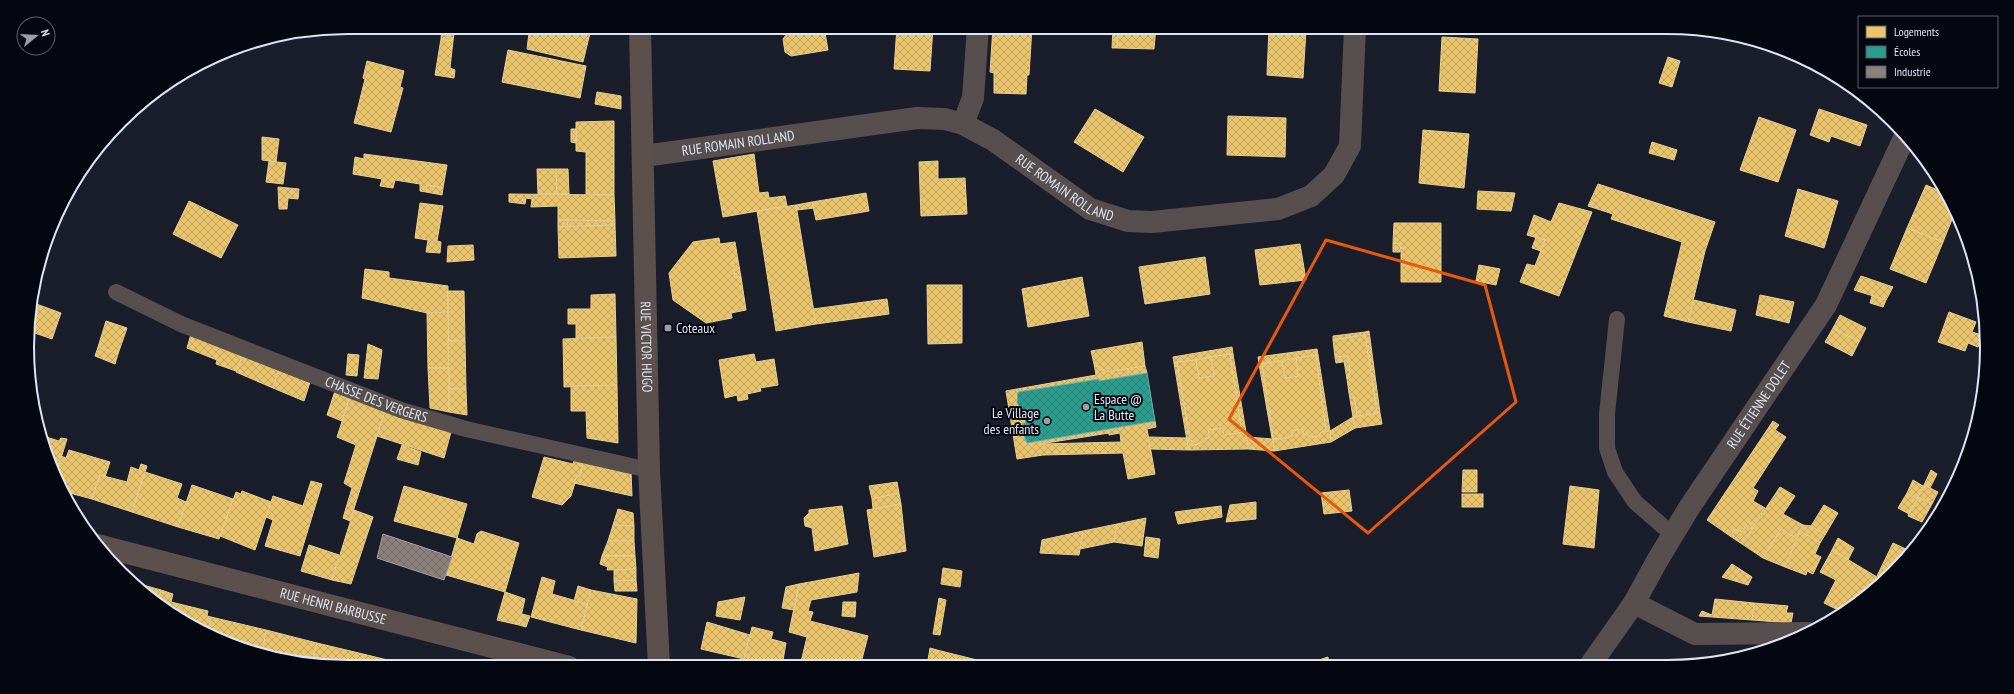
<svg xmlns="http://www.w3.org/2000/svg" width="2014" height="694" font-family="'PT Sans Narrow',sans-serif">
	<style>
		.homes { fill: url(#homes-cross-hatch); stroke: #e5ce93; fill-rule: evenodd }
		.schools { fill: url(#schools-cross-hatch); stroke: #60b2ad }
		.industry { fill: url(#industry-cross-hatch); stroke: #a39fa0 }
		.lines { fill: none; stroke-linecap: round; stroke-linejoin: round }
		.lane { stroke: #574f4d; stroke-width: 16 }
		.street { stroke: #574f4d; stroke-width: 22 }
		.secondary { stroke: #5b504c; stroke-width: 22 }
		.marked { fill: none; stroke: #e8590c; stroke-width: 3; stroke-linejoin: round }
		.poi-dot { fill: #999fae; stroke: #040710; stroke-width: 1.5 }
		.labels { text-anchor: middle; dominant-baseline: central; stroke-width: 4; stroke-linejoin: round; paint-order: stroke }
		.street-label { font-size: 14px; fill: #dde4f4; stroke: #040710 }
		.poi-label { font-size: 14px; fill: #dde4f4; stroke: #040710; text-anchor: start }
		.rim { fill: none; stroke: #dde4f4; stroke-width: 2 }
	</style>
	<defs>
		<pattern id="homes-cross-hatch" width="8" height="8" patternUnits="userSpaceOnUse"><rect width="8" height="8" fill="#e9c46a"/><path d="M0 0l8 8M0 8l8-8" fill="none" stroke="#bfa462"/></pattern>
		<pattern id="schools-cross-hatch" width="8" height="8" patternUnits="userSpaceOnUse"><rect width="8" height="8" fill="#2a9d8f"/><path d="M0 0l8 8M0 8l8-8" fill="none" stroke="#31827a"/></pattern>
		<pattern id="industry-cross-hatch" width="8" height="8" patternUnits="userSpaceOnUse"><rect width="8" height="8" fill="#8a817c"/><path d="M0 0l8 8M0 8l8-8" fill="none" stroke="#716c6a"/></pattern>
	</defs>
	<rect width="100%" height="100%" fill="#1a1e2b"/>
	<!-- homes -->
	<g class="homes">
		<path d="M442,27H455L453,41L441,39Z"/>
		<path d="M519,27H560L590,33L583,62L527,49L529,33L519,30Z"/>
		<path d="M786,27H824L828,50L791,56L785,52L783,39L787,34Z"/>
		<path d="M897,27H933L930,71L894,69Z"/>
		<path d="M993,27H1032L1029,75H1027L1026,94L994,93V73L990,72Z"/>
		<path d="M1113,27H1118L1117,48H1112Z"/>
		<path d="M1118,27H1156L1154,49L1117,48Z"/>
		<path d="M1269,28L1306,30L1303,78L1267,75Z"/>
		<path d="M1442,37L1478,39L1475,93L1439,91Z"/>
		<path d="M441,39L453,41L450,68L455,70L454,78L435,75Z"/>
		<path d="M508,50L586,66L580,98L502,82Z"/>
		<path d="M1668,57L1680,61L1672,87L1659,83Z"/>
		<path d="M367,61L404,71L400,87L403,88L391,132L354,123L365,79L363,78Z"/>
		<path d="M597,92L621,96V109L595,104Z"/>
		<path d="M1095,109L1144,137L1123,172L1074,142Z"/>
		<path d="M1819,109L1867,125L1860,146L1831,136L1829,142L1810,135Z"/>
		<path d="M1228,116L1286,118L1285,157L1227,155Z"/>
		<path d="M1759,117L1796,130L1778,182L1740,170Z"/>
		<path d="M614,121V195L586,194V152L576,151V122Z"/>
		<path d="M571,129H576V143L571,142Z"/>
		<path d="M1423,130L1469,134L1464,188L1419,183Z"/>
		<path d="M262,137L279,139L276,162L262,160Z"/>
		<path d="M1652,142L1677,150L1674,160L1649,153Z"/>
		<path d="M364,154L447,165L443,188L427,185L426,192L420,191V184L395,180L393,188L380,186L382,179L353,174L355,157L364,159Z"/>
		<path d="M754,154L759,193L768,192L769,198L785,196L787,206L723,217L713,161Z"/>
		<path d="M269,161L286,163L283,184L266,182Z"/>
		<path d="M938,161V179L965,178L967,214L921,216L919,162Z"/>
		<path d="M537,169H556L557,194H538Z"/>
		<path d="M556,169H568L569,194H557Z"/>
		<path d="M1598,184L1715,222L1705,251L1688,322L1664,316L1682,242L1611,219L1613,214L1588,206Z"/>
		<path d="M427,185L443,188L442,195L426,192Z"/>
		<path d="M1926,185L1947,194L1955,212L1943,242L1907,228Z"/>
		<path d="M278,187L299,189L298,199L288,198L287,209H279Z"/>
		<path d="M1798,189L1838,201L1824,248L1785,236Z"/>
		<path d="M1478,191L1515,193L1511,211L1477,209Z"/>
		<path d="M866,193L869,211L816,220L812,202Z"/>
		<path d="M509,194L614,195L615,221L558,220V206L531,207L532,199L526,198L525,204L509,202Z"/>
		<path d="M189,201L238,225L221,258L173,234Z"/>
		<path d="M812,202L814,208L797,210L796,205Z"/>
		<path d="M420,203L443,206L437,241L441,242L440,253L426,252L428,240L415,238Z"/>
		<path d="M1559,203L1592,212L1559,296L1520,282L1527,264L1535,266L1545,240L1527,235L1534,215L1551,222Z"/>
		<path d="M796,205L816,324L776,331L757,211Z"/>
		<path d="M558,220H567L568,226L558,227Z"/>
		<path d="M567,220L615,221V225L568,226Z"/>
		<path d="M1394,223H1441V282H1401V244L1393,243Z"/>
		<path d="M615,225L616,256L559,258L558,227Z"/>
		<path d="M1907,228L1943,242L1926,283L1890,269Z"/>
		<path d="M1536,237L1545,240L1541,251L1532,248Z"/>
		<path d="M719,238L720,244L735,242L738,260L733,261L735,277H741L746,310L731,313L732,318L706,323L673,300L669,273L693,242Z"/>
		<path d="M1393,243L1401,244L1400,252H1393Z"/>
		<path d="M1300,244L1306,280L1260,285L1255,250Z"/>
		<path d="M473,245L474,260L447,262L448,246Z"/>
		<path d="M1205,257L1210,294L1145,304L1139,267Z"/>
		<path d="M738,260L741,277H735L733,261Z"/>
		<path d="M1479,265L1500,269L1496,285L1476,281Z"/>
		<path d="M365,269L389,272V278L448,286V312L427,313L362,298Z"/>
		<path d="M1861,276L1893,287L1886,300L1854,290Z"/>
		<path d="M1082,277L1089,316L1028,327L1022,289Z"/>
		<path d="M927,285H962V343L928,344Z"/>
		<path d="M448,291H464L465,341H448Z"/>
		<path d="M615,294L616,337L576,338V324H568V309H591V295Z"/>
		<path d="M1760,295L1794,302L1789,323L1756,315Z"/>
		<path d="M1872,296L1886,300L1883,307L1870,303Z"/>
		<path d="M887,299L889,314L816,324L813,309Z"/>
		<path d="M1694,300L1736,310L1731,331L1688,322Z"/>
		<path d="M31,302L61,313L52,339L29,331Z"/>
		<path d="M448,312L449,368H428L427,313Z"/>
		<path d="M1949,312L1976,322L1972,332L1982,335L1978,347L1968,343L1965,351L1938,342Z"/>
		<path d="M1840,315L1866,328L1859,342L1833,328Z"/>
		<path d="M106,321L127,328L118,354L98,347Z"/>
		<path d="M1833,328L1859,342L1852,356L1825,342Z"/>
		<path d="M1369,331L1380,413H1377L1365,335V332Z"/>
		<path d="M1365,332V335L1333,340V336Z"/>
		<path d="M191,334L243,354L236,371L216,364L217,360L187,348Z"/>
		<path d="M1365,335L1377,413L1357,416L1354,397L1349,393L1347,379L1350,373L1348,356L1335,357L1333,340Z"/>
		<path d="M616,337L617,385L564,387L563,339Z"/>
		<path d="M448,341H465L466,389H449Z"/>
		<path d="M1142,342L1145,366L1106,372L1094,364L1091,351Z"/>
		<path d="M368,344L382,350L378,379L364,378Z"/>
		<path d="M98,347L118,354L115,364L95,356Z"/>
		<path d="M1232,347L1233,354L1174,363L1173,357Z"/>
		<path d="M1317,349L1318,355L1259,364L1258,357Z"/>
		<path d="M243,354L279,369L273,388L236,372Z"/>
		<path d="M348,354L359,355L357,376L346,375Z"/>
		<path d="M754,354L756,362L774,359L778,385L760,388L761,391L747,394L748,399L738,401L737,395L725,398L719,360Z"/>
		<path d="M1230,354L1242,433L1224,435L1222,428L1208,430L1210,436L1199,444L1190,440L1177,362L1196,360L1199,378L1214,376L1211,357Z"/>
		<path d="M1230,354H1233L1246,432L1242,433Z"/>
		<path d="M1316,355L1326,432H1321L1320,435L1314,437H1309L1307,434L1303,435V429L1292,431V436L1282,439H1273L1262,364L1282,361L1285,378L1298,376L1296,358Z"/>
		<path d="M1316,355H1318L1330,431L1326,432Z"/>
		<path d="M1348,356L1349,361L1336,363L1335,357Z"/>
		<path d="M1211,357L1214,376L1199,378L1196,360Z"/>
		<path d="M1296,358L1298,376L1285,378L1282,361Z"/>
		<path d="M1344,361H1349L1350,373L1347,379Z"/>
		<path d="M1177,362L1190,440L1187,441L1174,363Z"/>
		<path d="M1094,364L1106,372L1145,366L1147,373L1099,381V379L1017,393V389L1096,375Z"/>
		<path d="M1259,364H1262L1273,439L1272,438Z"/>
		<path d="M428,368H449V412L430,408Z"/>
		<path d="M279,369L310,382L304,401L273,388Z"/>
		<path d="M617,385L618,443L587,438L586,411H571V386Z"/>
		<path d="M449,389H466L467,415L449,412Z"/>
		<path d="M1017,389V403L1023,411L1026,423H1023L1022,431L1027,443L1155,421L1156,427L1147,429L1155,474L1128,479L1123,453L1043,455L1017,459L1006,391ZM1109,433V435L1120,433L1121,442L1040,444Z"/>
		<path d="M335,391L350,397L342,421L327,415Z"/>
		<path d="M1349,393L1354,397L1357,416L1353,417Z"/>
		<path d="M350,397L385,411L350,521L343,518L352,488L344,483L356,445L337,437Z"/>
		<path d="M385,411L451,432L444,458L377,436Z"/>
		<path d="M1380,413L1382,424L1355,428L1353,417Z"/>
		<path d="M1353,417L1355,428L1331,442L1330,431Z"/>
		<path d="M1773,421L1779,425L1775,430L1786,437L1753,488L1758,491L1753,501L1765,508L1751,530L1752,524L1748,522L1742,532L1735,529L1730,536L1707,520Z"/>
		<path d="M1222,428L1224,435L1246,432L1248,449L1189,450L1188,446L1199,444L1210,436L1208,430Z"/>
		<path d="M1303,429V435L1307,434L1309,437H1314L1320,435L1321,432L1330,431L1331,442L1274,451L1273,439H1282L1292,436V431Z"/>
		<path d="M40,435L59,441L61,438L67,439L57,471Z"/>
		<path d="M1148,437L1187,438L1189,450L1150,449Z"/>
		<path d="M1247,437L1273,439L1274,451L1248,449Z"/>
		<path d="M1190,440L1199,444L1188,446L1187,441Z"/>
		<path d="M402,445L421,452L418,465L397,459Z"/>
		<path d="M69,450L110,462L105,477L100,475L92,499L66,492L57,471L61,456L66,458Z"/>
		<path d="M544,457L573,464L574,461L583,463L580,476H577L571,496L562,505L532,497Z"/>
		<path d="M583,463L631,471L632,496L574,483L577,476H580Z"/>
		<path d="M141,464L147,466L132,512L92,499L100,475L127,482L131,467L139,470Z"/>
		<path d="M1463,470H1477V492H1462Z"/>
		<path d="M1931,470L1937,474L1930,488L1924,485Z"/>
		<path d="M145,472L182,484L177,498L186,502L178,527L132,512Z"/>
		<path d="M1913,480L1923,486L1917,499L1907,493Z"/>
		<path d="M311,481L322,484L300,556L265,546L273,520L266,517L273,496L303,506Z"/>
		<path d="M897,482L899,493L872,499L869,486Z"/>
		<path d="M192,485L233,499L219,539L178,527Z"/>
		<path d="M1924,485L1938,492L1932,504L1918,497Z"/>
		<path d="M404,486L467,504L457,538L394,521Z"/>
		<path d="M1570,486L1599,490L1594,548L1563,544Z"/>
		<path d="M1780,487L1795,496L1783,514L1803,525L1797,539L1781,529L1763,558L1742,544Z"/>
		<path d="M1349,490L1352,511L1324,514L1321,493Z"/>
		<path d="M242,491L271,502L255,550L220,536L236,492L241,494Z"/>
		<path d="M899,493L901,504L873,509L872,499Z"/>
		<path d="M1907,493L1917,499L1909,514L1898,508Z"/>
		<rect x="1462" y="494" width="21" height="13"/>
		<path d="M1918,497L1932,504L1922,522L1908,516Z"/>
		<path d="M1256,502V519L1226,522L1230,505Z"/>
		<path d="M901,504L906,551L874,557L867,510Z"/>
		<path d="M1824,505L1838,513L1825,535L1811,526Z"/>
		<path d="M842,506L848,544L815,551L812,528L805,526L804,518L809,513V510Z"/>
		<path d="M1221,506L1222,517L1178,524L1175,512Z"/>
		<path d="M618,509L633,513L634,526L613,525Z"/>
		<path d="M354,510L373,517L351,584L332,580Z"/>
		<path d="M1146,518L1142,546L1114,542L1117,524Z"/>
		<path d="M1748,522L1752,524L1751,530L1742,544L1730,536L1735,529L1742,532Z"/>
		<path d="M1117,524L1114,542L1080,549L1083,531Z"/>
		<path d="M613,525L634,526V541H608Z"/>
		<path d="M1803,525L1811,526L1825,535L1820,543L1800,531Z"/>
		<path d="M1781,529L1797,539L1785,567L1763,558Z"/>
		<path d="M481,531L519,543L505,592L446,575L457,538L474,544L477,534Z"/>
		<path d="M1083,531L1079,555L1040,553L1042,540Z"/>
		<path d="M1800,531L1820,543L1815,554L1821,557L1813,574L1807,571L1806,575L1785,567Z"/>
		<path d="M1146,537L1160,539L1158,558L1144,556Z"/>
		<path d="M1838,538L1854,548L1848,560L1832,550Z"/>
		<path d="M608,541H634L635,556H602Z"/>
		<path d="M1893,543L1908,550L1885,579L1877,576Z"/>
		<path d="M309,545L339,555L332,580L301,571Z"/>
		<path d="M1832,550L1877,577L1867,595L1842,612L1824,603L1836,580L1820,572Z"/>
		<path d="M602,556H635L636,569L607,570L608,567L600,564Z"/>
		<path d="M1732,564L1752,577L1748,585L1722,577Z"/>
		<path d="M943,568L962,571L960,587L941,584Z"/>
		<path d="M636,569V580L614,581V570Z"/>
		<path d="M859,573L857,592L811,600L808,611L813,612L810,621L868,636L862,659L869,661L868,666H800L807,637L789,632L799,584Z"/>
		<path d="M542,577L555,581L552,594L587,604L581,630L531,617Z"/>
		<path d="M636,580L637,591H615L614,581Z"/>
		<path d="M132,582L161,590L157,603Z"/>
		<path d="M799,584L794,610L782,608L786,587Z"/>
		<path d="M578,586L591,590L587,604L574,601Z"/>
		<path d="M161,590L173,594L171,602L208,611L207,616L211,617L208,631L169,613L157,603Z"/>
		<path d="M591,590L637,599L636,643L581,630Z"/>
		<path d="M505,592L525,599L519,625L497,620Z"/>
		<path d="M745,597L740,620L716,616L718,602Z"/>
		<path d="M939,598L946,600L940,635L933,634Z"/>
		<path d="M1715,599L1754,603L1752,620L1699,616L1702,611L1712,615Z"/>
		<path d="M843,602H856L855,617L842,616Z"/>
		<path d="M1754,603L1788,606L1786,613H1793L1791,623L1752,620Z"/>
		<path d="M522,614L530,616L526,627L519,625Z"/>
		<path d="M211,617L266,630L262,655L208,631Z"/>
		<path d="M707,622L750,635L744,659L701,649Z"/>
		<path d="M752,627L773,632L771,639L786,643L782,666H771L744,659Z"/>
		<path d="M266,630L317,643L312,662L262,655Z"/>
		<path d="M317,643L363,654L359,667L312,662Z"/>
		<path d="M930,648L937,650L1001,666H927Z"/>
		<path d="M363,654L416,667H359Z"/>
		<path d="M1328,657L1329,665H1319V660Z"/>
		<path d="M1263,662V665H1243V663Z"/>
	</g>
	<!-- schools -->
	<path class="schools" d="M1147,373L1155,421L1027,443L1022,431L1023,423H1026L1023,411L1017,403L1018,392L1099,379V381Z"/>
	<!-- industry -->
	<path class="industry" d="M383,534L452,557L444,580L377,558Z"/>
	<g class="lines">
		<!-- lane -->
		<g class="lane">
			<path id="s1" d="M116,292L181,324L401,410L466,429L649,470"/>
			<path d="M1617,319L1607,414V448L1615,472L1635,502L1673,535"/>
		</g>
		<!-- street -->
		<g class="street">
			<path d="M963,124L973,98L978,27"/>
			<path id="s2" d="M644,156L917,118L945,119L963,124L993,140L1090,209L1128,221L1152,222L1278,209L1311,196L1334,175L1350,146L1355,27"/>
			<path d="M1634,603L1695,634L1809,633"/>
			<path id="s3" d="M1591,664L1634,603L1657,561L1689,508L1826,305L1906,134"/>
		</g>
		<!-- secondary -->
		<g class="secondary">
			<path id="s4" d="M640,27L649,470L659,666"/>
			<path id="s5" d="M97,545L569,667"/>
		</g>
	</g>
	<!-- marked area -->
	<path class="marked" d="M1326,240L1485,285L1516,402L1368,533L1229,419Z"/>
	<!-- markers -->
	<g class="poi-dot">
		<rect x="664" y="324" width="8" height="8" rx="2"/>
		<circle cx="1086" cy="407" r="4"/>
		<circle cx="1047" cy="421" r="4"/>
	</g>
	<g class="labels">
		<!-- street labels -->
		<g class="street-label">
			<text stroke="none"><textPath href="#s2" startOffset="95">RUE ROMAIN ROLLAND</textPath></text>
			<text stroke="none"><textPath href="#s2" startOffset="443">RUE ROMAIN ROLLAND</textPath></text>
			<text stroke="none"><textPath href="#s4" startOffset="320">RUE VICTOR HUGO</textPath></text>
			<text stroke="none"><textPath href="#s1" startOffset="282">CHASSE DES VERGERS</textPath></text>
			<text stroke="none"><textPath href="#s3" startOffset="309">RUE ÉTIENNE DOLET</textPath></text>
			<text stroke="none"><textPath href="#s5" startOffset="244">RUE HENRI BARBUSSE</textPath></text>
		</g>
		<!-- poi labels -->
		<g class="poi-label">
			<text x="676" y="328">Coteaux</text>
			<text x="1094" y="399">Espace @<tspan x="1094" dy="16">La Butte</tspan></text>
			<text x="1039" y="413" text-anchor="end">Le Village<tspan x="1039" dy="16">des enfants</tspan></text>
		</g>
	</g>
	<!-- crop -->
	<path d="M0 0H2014V694H0ZM347 34H1667A313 313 0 0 1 1980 347V347A313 313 0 0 1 1667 660H347A313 313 0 0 1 34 347V347A313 313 0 0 1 347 34Z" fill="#040710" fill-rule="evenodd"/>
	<path class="rim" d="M347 34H1667A313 313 0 0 1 1980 347V347A313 313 0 0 1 1667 660H347A313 313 0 0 1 34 347V347A313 313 0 0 1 347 34Z"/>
	<!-- legend -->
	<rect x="1858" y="16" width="140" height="72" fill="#040710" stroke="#5b5f6b"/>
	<rect x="1866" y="26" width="20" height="12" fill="#e9c46a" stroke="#5b5f6b"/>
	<text x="1894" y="36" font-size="12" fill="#dde4f4">Logements</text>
	<rect x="1866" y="46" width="20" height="12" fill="#2a9d8f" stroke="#5b5f6b"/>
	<text x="1894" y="56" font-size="12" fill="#dde4f4">Écoles</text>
	<rect x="1866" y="66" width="20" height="12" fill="#8a817c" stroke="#5b5f6b"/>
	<text x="1894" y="76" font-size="12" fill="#dde4f4">Industrie</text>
	<!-- north arrow -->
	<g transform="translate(36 36) rotate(72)"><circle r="19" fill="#040710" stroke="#5b5f6b"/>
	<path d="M0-3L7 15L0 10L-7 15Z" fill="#999fae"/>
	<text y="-6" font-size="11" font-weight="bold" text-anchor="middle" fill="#dde4f4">N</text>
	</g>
</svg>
